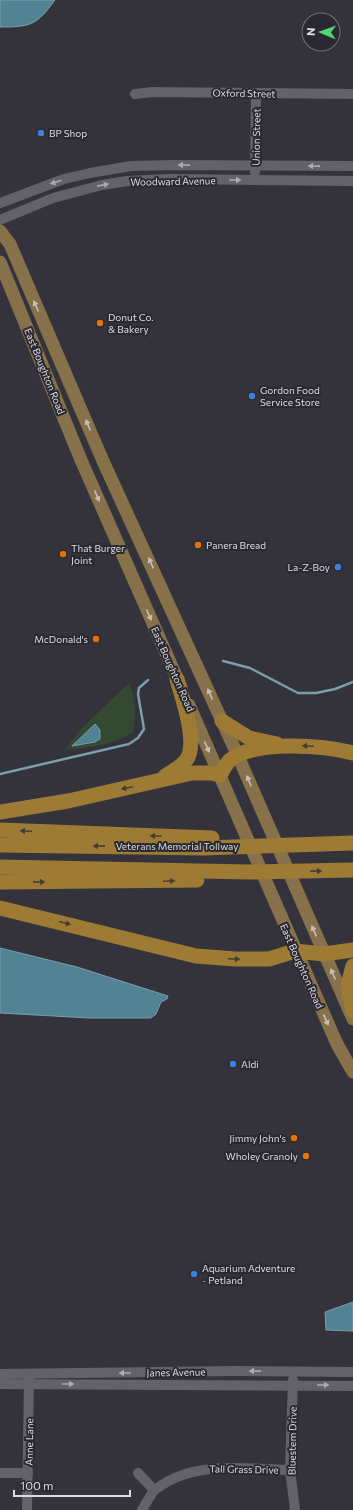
<svg xmlns="http://www.w3.org/2000/svg" width="353" height="1510" font-family="Commissioner,sans-serif">
	<style>
		.green { fill: #344932 }
		.water { fill: #528395; stroke: #7b9dac }
		.lines { fill: none; stroke-linecap: round; stroke-linejoin: round }
		.stream { stroke: #7b9dac; stroke-width: 2.5 }
		.minor { stroke: #63626a; stroke-width: 10 }
		.major { stroke: #86714a; stroke-width: 13 }
		.highway { stroke: #9d7b34; stroke-width: 15 }
		.oneway { fill: #acabb1 }
		.oneway2 { fill: #c6c0ba }
		.oneway3 { fill: #473e32 }
		.shop-dot { fill: #3f7fe0; stroke: #2a2931; stroke-width: 1.5 }
		.food-dot { fill: #e8710a; stroke: #2a2931; stroke-width: 1.5 }
		.labels { text-anchor: middle; dominant-baseline: central; stroke-width: 4; stroke-linejoin: round; paint-order: stroke }
		.street-label { font-size: 10px; fill: #dcdbe0; stroke: #2a2931 }
		.poi-label { font-size: 10px; fill: #dcdbe0; stroke: #2a2931; text-anchor: start }
	</style>
	<rect width="100%" height="100%" fill="#34333b"/>
	<!-- green -->
	<path class="green" d="M129,683C136,700 136,715 133,732C113,746 88,747 65,750L82,728Z"/>
	<!-- water -->
	<g class="water">
		<path d="M0,0H55C37,25 31,27 0,27Z"/>
		<path d="M95,724L100,730V739L95,742L72,746Z"/>
		<path d="M0,948L77,967L168,996L167,999L161,1002L156,1014L151,1018H89L0,1013Z"/>
		<path d="M353,1302V1331L326,1330L325,1312Z"/>
	</g>
	<g class="lines">
		<!-- stream -->
		<g class="stream">
			<path d="M223,661L250,668L298,693H316L335,689L353,682"/>
			<path d="M0,774L129,744L138,738L144,729L138,694L139,688L148,680"/>
		</g>
		<!-- minor -->
		<g class="minor">
			<path d="M135,94L152,92L353,94"/>
			<path d="M255,172L256,93"/>
			<path d="M0,203L64,179L90,173L131,166L176,165L353,166"/>
			<path d="M0,220L53,198L102,185L127,181L169,179L353,181"/>
			<path d="M0,1374L237,1371L353,1372"/>
			<path d="M293,1380L290,1470L295,1510"/>
			<path d="M0,1384L353,1386"/>
			<path d="M0,1473H28"/>
			<path d="M138,1473L154,1490"/>
			<path d="M27,1510L29,1378"/>
			<path d="M142,1510C146,1504 150,1494 156,1489C194,1460 245,1469 290,1470"/>
		</g>
		<!-- major -->
		<g class="major">
			<path d="M0,231L10,244L103,461L238,756L353,1019"/>
			<path d="M0,262L81,460L181,687"/>
			<path d="M189,705L337,1044L353,1072"/>
		</g>
		<!-- highway -->
		<g class="highway">
			<path d="M222,721L249,738L277,744"/>
			<path d="M165,776C172,772 182,766 187,759C198,741 182,698 177,679"/>
			<path d="M0,812L68,801L192,773H211L220,775C223,770 226,764 230,760C255,740 323,745 353,753"/>
			<path d="M0,830L212,838"/>
			<path d="M0,845L203,848L353,843"/>
			<path d="M0,867L249,872L353,870"/>
			<path d="M0,882L197,880"/>
			<path d="M0,908L196,956L235,959H269L295,951L324,954L353,950"/>
			<path d="M353,966L348,985L353,1011"/>
		</g>
	</g>
	<!-- one-way arrows -->
	<defs><path id="oneway-solid" d="M-6-.8H1V-3.2L6.5 0L1 3.2V.8H-6Z"/></defs>
	<g class="oneway">
		<use href="#oneway-solid" transform="translate(184 165) rotate(-179)"/>
		<use href="#oneway-solid" transform="translate(314 166) rotate(-179)"/>
		<use href="#oneway-solid" transform="translate(235 180)"/>
		<use href="#oneway-solid" transform="translate(56 182) rotate(163)"/>
		<use href="#oneway-solid" transform="translate(103 185) rotate(-11)"/>
		<use href="#oneway-solid" transform="translate(255 1371) rotate(-179)"/>
		<use href="#oneway-solid" transform="translate(125 1373) rotate(180)"/>
		<use href="#oneway-solid" transform="translate(68 1384)"/>
		<use href="#oneway-solid" transform="translate(323 1385)"/>
	</g>
	<g class="oneway2">
		<use href="#oneway-solid" transform="translate(36 306) rotate(-114)"/>
		<use href="#oneway-solid" transform="translate(88 425) rotate(-113)"/>
		<use href="#oneway-solid" transform="translate(97 496) rotate(67)"/>
		<use href="#oneway-solid" transform="translate(151 563) rotate(-114)"/>
		<use href="#oneway-solid" transform="translate(149 615) rotate(66)"/>
		<use href="#oneway-solid" transform="translate(210 694) rotate(-114)"/>
		<use href="#oneway-solid" transform="translate(207 747) rotate(66)"/>
		<use href="#oneway-solid" transform="translate(249 781) rotate(-113)"/>
		<use href="#oneway-solid" transform="translate(314 931) rotate(-113)"/>
		<use href="#oneway-solid" transform="translate(333 974) rotate(-114)"/>
		<use href="#oneway-solid" transform="translate(326 1020) rotate(66)"/>
	</g>
	<g class="oneway3">
		<use href="#oneway-solid" transform="translate(308 746) rotate(-178)"/>
		<use href="#oneway-solid" transform="translate(127 788) rotate(168)"/>
		<use href="#oneway-solid" transform="translate(26 831) rotate(-178)"/>
		<use href="#oneway-solid" transform="translate(156 836) rotate(-178)"/>
		<use href="#oneway-solid" transform="translate(99 846) rotate(-179)"/>
		<use href="#oneway-solid" transform="translate(316 871) rotate(-1)"/>
		<use href="#oneway-solid" transform="translate(169 881) rotate(-2)"/>
		<use href="#oneway-solid" transform="translate(39 882) rotate(1)"/>
		<use href="#oneway-solid" transform="translate(65 923) rotate(14)"/>
		<use href="#oneway-solid" transform="translate(234 959) rotate(3)"/>
	</g>
	<!-- markers -->
	<g class="shop-dot">
		<circle cx="41" cy="133" r="4"/>
		<circle cx="252" cy="396" r="4"/>
		<circle cx="338" cy="567" r="4"/>
		<circle cx="233" cy="1064" r="4"/>
		<circle cx="194" cy="1274" r="4"/>
	</g>
	<g class="food-dot">
		<circle cx="100" cy="323" r="4"/>
		<circle cx="198" cy="545" r="4"/>
		<circle cx="63" cy="554" r="4"/>
		<circle cx="96" cy="639" r="4"/>
		<circle cx="294" cy="1138" r="4"/>
		<circle cx="306" cy="1156" r="4"/>
	</g>
	<g class="labels">
		<!-- street labels -->
		<g class="street-label">
			<text transform="translate(244 93) rotate(1)">Oxford Street</text>
			<text transform="translate(256 137) rotate(-89)">Union Street</text>
			<text transform="translate(173 181) rotate(-1)">Woodward Avenue</text>
			<text transform="translate(45 371) rotate(68)">East Boughton Road</text>
			<text transform="translate(173 669) rotate(66)">East Boughton Road</text>
			<text x="177" y="846">Veterans Memorial Tollway</text>
			<text transform="translate(302 966) rotate(66)">East Boughton Road</text>
			<text transform="translate(176 1372) rotate(-1)">Janes Avenue</text>
			<text transform="translate(292 1441) rotate(-89)">Bluestem Drive</text>
			<text transform="translate(29 1442) rotate(-89)">Anne Lane</text>
			<text transform="translate(244 1469) rotate(1)">Tall Grass Drive</text>
		</g>
		<!-- poi labels -->
		<g class="poi-label">
			<text x="49" y="133">BP Shop</text>
			<text x="108" y="317">Donut Co.<tspan x="108" dy="12">&amp; Bakery</tspan></text>
			<text x="260" y="390">Gordon Food<tspan x="260" dy="12">Service Store</tspan></text>
			<text x="206" y="545">Panera Bread</text>
			<text x="71" y="548">That Burger<tspan x="71" dy="12">Joint</tspan></text>
			<text x="330" y="567" text-anchor="end">La-Z-Boy</text>
			<text x="88" y="639" text-anchor="end">McDonald's</text>
			<text x="241" y="1064">Aldi</text>
			<text x="286" y="1138" text-anchor="end">Jimmy John's</text>
			<text x="298" y="1156" text-anchor="end">Wholey Granoly</text>
			<text x="202" y="1268">Aquarium Adventure<tspan x="202" dy="12">- Petland</tspan></text>
		</g>
	</g>
	<!-- north arrow -->
	<g transform="translate(321 32) rotate(272)"><circle r="19" fill="#2a2931" stroke="#717077"/>
	<path d="M0-3L7 15L0 10L-7 15Z" fill="#53d672"/>
	<text y="-6" font-size="11" font-weight="bold" text-anchor="middle" fill="#dcdbe0">N</text>
	</g>
	<!-- scale -->
	<path d="M14 1490v6h116v-6" fill="none" stroke="#dcdbe0" stroke-width="2"/>
	<text x="20" y="1490" font-size="12" fill="#dcdbe0" stroke="#2a2931" stroke-width="3" paint-order="stroke">100 m</text>
</svg>
